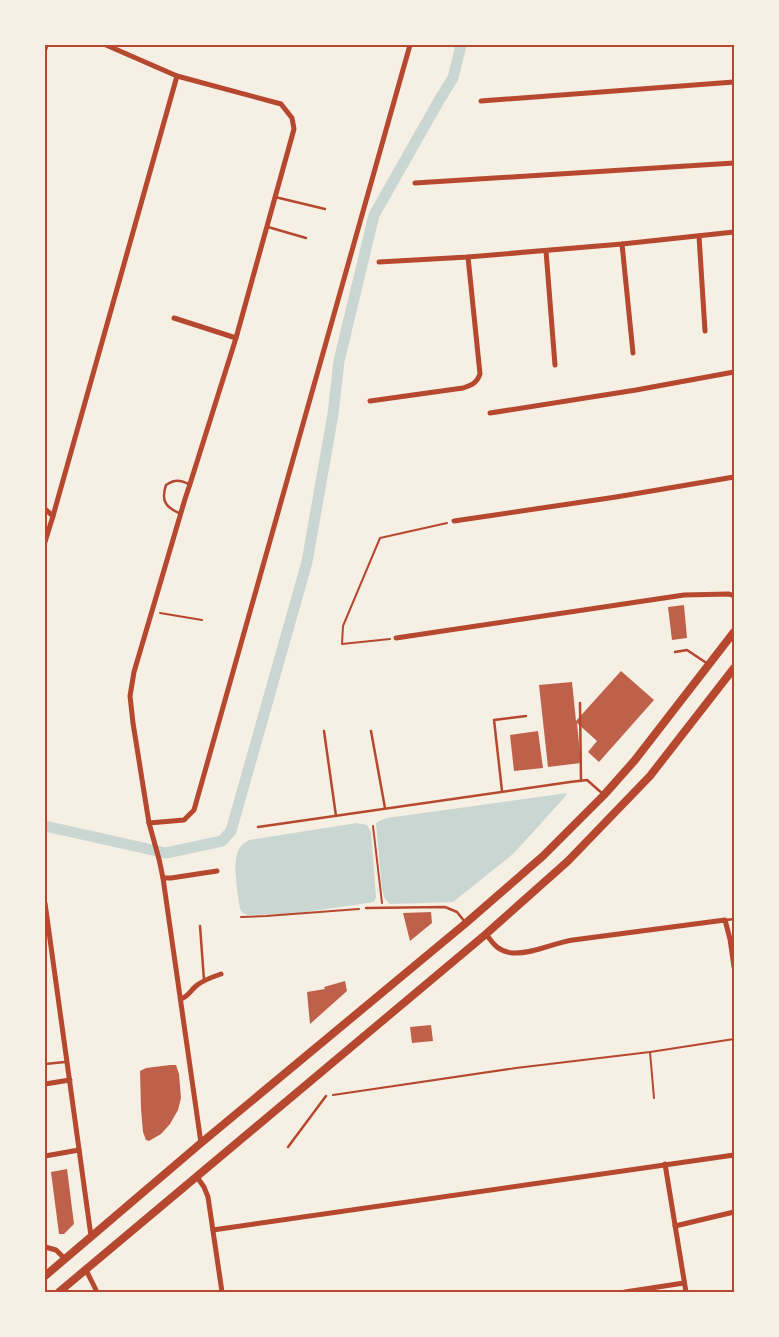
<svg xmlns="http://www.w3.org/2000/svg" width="779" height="1337" font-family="Roboto,sans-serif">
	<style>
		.water { fill: #c9d6d2 }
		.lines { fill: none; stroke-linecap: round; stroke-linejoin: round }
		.canal { stroke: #c9d6d2; stroke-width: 11 }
		.building { fill: #bf614a }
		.path { stroke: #b5482f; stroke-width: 2 }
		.service { stroke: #b5482f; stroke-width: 2.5 }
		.minor { stroke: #b5482f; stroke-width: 5 }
		.secondary { stroke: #b5482f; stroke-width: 8 }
		.neatline { fill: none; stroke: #b5482f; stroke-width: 2 }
	</style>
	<rect width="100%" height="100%" fill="#f6efe4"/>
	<!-- water -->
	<g class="water">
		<path d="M567,793L565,797L513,854L453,902L390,904L385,899L382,890L376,823L379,821L387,818Z"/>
		<path d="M357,823L367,825L371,832L376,897L374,902L292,914L248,915L243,913L240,909C238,893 232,866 238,851C240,846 244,843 249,840Z"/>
	</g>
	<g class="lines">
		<!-- canal -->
		<path class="canal" d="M45,826L166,853L222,841L231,831L307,562L333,414L339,361L374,215L441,97L453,78L461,45"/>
	</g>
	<!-- building -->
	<g class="building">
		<path d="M684,605L687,638L672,640L668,607Z"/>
		<path d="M621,671L654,700L599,762L588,752L597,741L577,723L581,763L548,767L539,685L572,682L576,721Z"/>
		<path d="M538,731L543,768L514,771L510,735Z"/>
		<path d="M431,912L432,923L410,941L403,913Z"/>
		<path d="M345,981L347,991L310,1024L307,992L325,989L324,987Z"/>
		<path d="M431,1025L433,1041L412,1043L410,1027Z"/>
		<path d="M170,1065H176L179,1074L181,1098L178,1110L170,1124L161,1134L149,1141L146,1140L143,1132L141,1109L140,1071L146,1068Z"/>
		<path d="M67,1169L74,1224L64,1234H59L51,1172Z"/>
	</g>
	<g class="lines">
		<!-- path -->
		<g class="path">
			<path d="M160,613L202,620"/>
			<path d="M390,639L342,644L343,626L380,538L447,523"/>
			<path d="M373,826L382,903"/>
			<path d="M241,917L266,916L359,909"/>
			<path d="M650,1052L654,1098"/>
			<path d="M333,1095L516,1068L650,1052L734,1039"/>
		</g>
		<!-- service -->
		<g class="service">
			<path d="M275,197L325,209"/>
			<path d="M268,227L306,238"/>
			<path d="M179,513C165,507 161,500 166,485C175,479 180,480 189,484"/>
			<path d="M675,652L687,650L708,664"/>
			<path d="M580,703L581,781"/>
			<path d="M324,731L336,816"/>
			<path d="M371,731L385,808"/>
			<path d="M502,791L494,720L526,716"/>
			<path d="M258,827L570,782L587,780L603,794"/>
			<path d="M366,908L445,907L457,912L465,922"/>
			<path d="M726,920L734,919"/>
			<path d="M200,926L204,980"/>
			<path d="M45,1064L65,1062"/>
			<path d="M288,1147L326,1096"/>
		</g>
		<!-- minor -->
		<g class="minor">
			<path d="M106,45L177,76L281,104L292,118L294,129L236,338L190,484L185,499L134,672L130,696L133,723L149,823L159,859L163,878L201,1143"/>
			<path d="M45,49L46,45"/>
			<path d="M481,101L734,82"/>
			<path d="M415,183L734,163"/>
			<path d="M699,236L705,331"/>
			<path d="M622,244L633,353"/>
			<path d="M546,251L555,365"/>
			<path d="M379,262L468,257L622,244L734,232"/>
			<path d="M174,318L236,338"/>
			<path d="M370,401L463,388C472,385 477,383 480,374L468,257"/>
			<path d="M490,413L636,390L734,372"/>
			<path d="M45,509L53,516L45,542"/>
			<path d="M53,516L177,76"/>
			<path d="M454,521L616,497L734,477"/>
			<path d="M396,638L684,595L729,594L734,596"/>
			<path d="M149,823L184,820L194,810L410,45"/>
			<path d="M163,878H171L217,871"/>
			<path d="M45,903L91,1236"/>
			<path d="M486,934C494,945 499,952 513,953C533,954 553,943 573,940C623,933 674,927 725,920L730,939L734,967"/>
			<path d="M181,999C189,996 189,992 196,986C203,980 212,977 221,974"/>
			<path d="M45,1084L70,1080"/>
			<path d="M45,1156L79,1150"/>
			<path d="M665,1164L686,1292"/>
			<path d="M197,1177L204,1187L208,1197L222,1292"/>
			<path d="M675,1226L734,1212"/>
			<path d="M213,1230L734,1155"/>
			<path d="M45,1247L56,1250L65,1259"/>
			<path d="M86,1270L97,1292"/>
			<path d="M625,1292L684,1283"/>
		</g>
		<!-- secondary -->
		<g class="secondary">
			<path d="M45,1276L201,1143L466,923L543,856L604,795L635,760L734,632"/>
			<path d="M59,1292L486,934L568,861L650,776L734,668"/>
		</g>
	</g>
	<!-- border -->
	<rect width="779" height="1337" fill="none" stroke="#f6efe4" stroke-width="92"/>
	<rect x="46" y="46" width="687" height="1245" class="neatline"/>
</svg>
